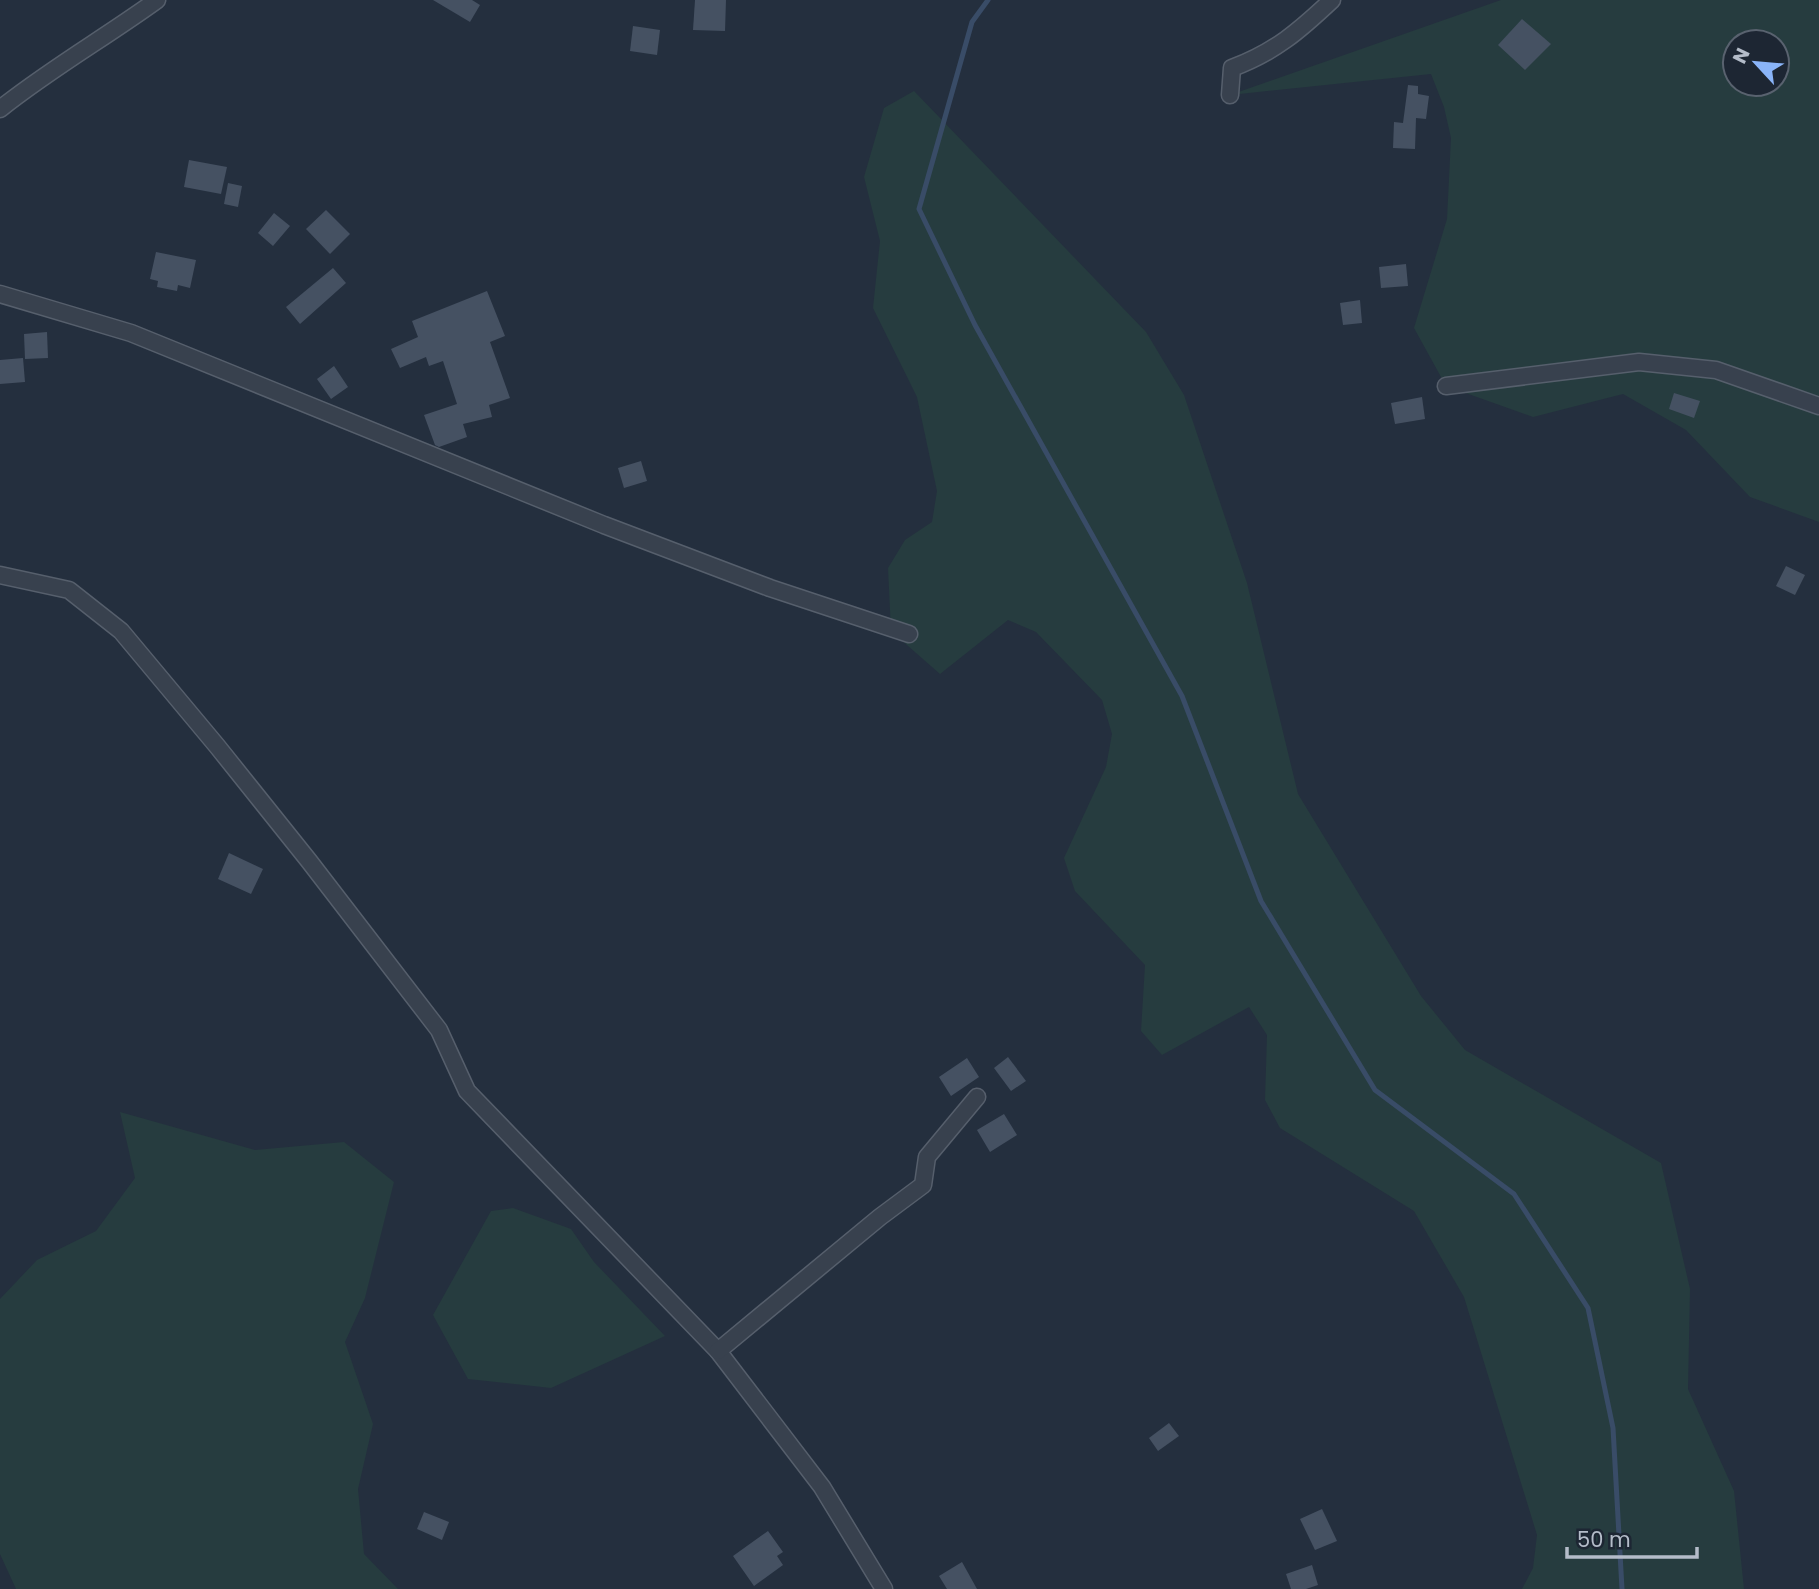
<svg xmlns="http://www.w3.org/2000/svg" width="1819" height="1589" font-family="Poppins,sans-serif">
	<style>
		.green { fill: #263c3f; fill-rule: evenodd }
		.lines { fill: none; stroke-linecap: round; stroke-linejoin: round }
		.stream { stroke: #394c67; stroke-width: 5 }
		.building { fill: #455162 }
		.street-casing { stroke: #565f6c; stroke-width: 19 }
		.street { stroke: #38414e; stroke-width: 16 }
	</style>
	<rect width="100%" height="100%" fill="#242f3e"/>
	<!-- green -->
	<g class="green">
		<path d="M1501,0H1819V522L1750,497L1686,430L1623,394L1533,417L1446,386L1414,328L1447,219L1451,138L1444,107L1431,74L1230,95ZM1735,42H1777V84H1735Z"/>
		<path d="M914,91L1146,332L1184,395L1247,583L1298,794L1421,996L1465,1050L1661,1163L1690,1289L1688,1389L1734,1491L1744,1589H1522L1533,1568L1537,1535L1464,1297L1414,1211L1280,1128L1265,1100L1267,1035L1249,1007L1162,1055L1141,1031L1145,965L1075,891L1064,858L1106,767L1112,734L1102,700L1036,632L1008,620L940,674L891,631L888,568L905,540L932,522L937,491L917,397L873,308L880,241L864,177L884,108Z"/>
		<path d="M120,1112L255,1150L344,1142L394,1182L365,1298L345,1342L373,1424L358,1489L364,1554L398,1589H16L0,1554V1299L37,1260L96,1231L135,1178Z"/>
		<path d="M513,1208L571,1229L594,1262L665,1336L551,1388L468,1379L433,1315L491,1211Z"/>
	</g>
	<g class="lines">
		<!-- stream -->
		<path class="stream" d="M988,0L972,22L919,209L975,325L1182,696L1261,901L1375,1090L1514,1194L1588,1308L1613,1428L1622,1589"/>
	</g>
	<!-- building -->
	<g class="building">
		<path d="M433,0H472L480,5L470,22Z"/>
		<path d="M695,0H726L725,31L693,30Z"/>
		<path d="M1522,19L1551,44L1525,70L1498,45Z"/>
		<path d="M633,26L660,30L657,55L630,51Z"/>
		<path d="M1408,85L1418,86V94L1429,96L1426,119L1416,118L1415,149L1393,148L1394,122L1403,123Z"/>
		<path d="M189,160L227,167L221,194L184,187Z"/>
		<path d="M228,183L242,186L238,207L224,204Z"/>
		<path d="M326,210L350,234L330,254L306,229Z"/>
		<path d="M274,213L290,226L273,246L258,233Z"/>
		<path d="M156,252L196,260L190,288L178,285L177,291L157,287L158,281L150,279Z"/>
		<path d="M1406,264L1408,286L1381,288L1379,267Z"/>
		<path d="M333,268L346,283L300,324L286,307Z"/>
		<path d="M487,291L505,336L490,342L510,398L489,405L492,417L463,424L467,437L439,447L435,445L424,415L457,404L443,361L429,366L426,357L400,368L391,349L418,337L412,321Z"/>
		<path d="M1360,300L1362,323L1343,325L1340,303Z"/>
		<path d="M47,332L48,358L25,359L24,334Z"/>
		<path d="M23,358L25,382L0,384V360Z"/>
		<path d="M334,366L348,387L331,399L317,379Z"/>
		<path d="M1674,393L1700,401L1694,418L1669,409Z"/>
		<path d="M1422,397L1425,419L1395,424L1391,403Z"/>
		<path d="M641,461L647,481L624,488L618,468Z"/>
		<path d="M1786,566L1805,575L1795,595L1776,586Z"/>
		<path d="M229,853L263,869L251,894L218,879Z"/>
		<path d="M1008,1057L1026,1081L1011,1091L994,1068Z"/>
		<path d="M967,1058L979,1077L951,1096L939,1077Z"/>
		<path d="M1004,1114L1017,1135L990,1152L977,1130Z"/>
		<path d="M1169,1423L1179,1436L1158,1451L1149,1438Z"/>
		<path d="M1322,1509L1337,1541L1315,1550L1300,1519Z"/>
		<path d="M424,1512L449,1522L442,1540L417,1529Z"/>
		<path d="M768,1531L783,1552L777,1556L783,1565L754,1586L733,1556Z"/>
		<path d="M962,1562L977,1589H947L939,1576Z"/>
		<path d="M1312,1565L1318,1585L1306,1589H1291L1286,1574Z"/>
	</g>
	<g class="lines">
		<!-- street casing -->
		<g class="street-casing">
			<g id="street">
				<path d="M1230,95L1232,68C1275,52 1299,31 1332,0"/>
				<path d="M0,109C50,69 106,37 157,0"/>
				<path d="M0,294L131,333L604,525L770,588L909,634"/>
				<path d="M1446,386L1639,362L1716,370L1819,406"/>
				<path d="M0,575L69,590L121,631L217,746L309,861L439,1030L467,1091L718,1351L822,1487L884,1589"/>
				<path d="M718,1351L880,1217L923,1185L927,1157L977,1097"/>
			</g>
		</g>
		<!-- street -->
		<use href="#street" class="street"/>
	</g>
	<!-- north arrow -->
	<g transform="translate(1756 63) rotate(296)"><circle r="33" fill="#1d2633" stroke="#59626f" stroke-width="2"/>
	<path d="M0-5L12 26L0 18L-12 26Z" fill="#8ab4f8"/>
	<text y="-10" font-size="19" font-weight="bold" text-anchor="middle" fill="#b4bcc9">N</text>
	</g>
	<!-- scale -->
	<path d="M1567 1547v10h130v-10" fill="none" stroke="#b4bcc9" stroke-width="3.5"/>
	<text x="1577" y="1547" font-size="21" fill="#b4bcc9" stroke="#1d2633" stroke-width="5" paint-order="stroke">50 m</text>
</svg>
